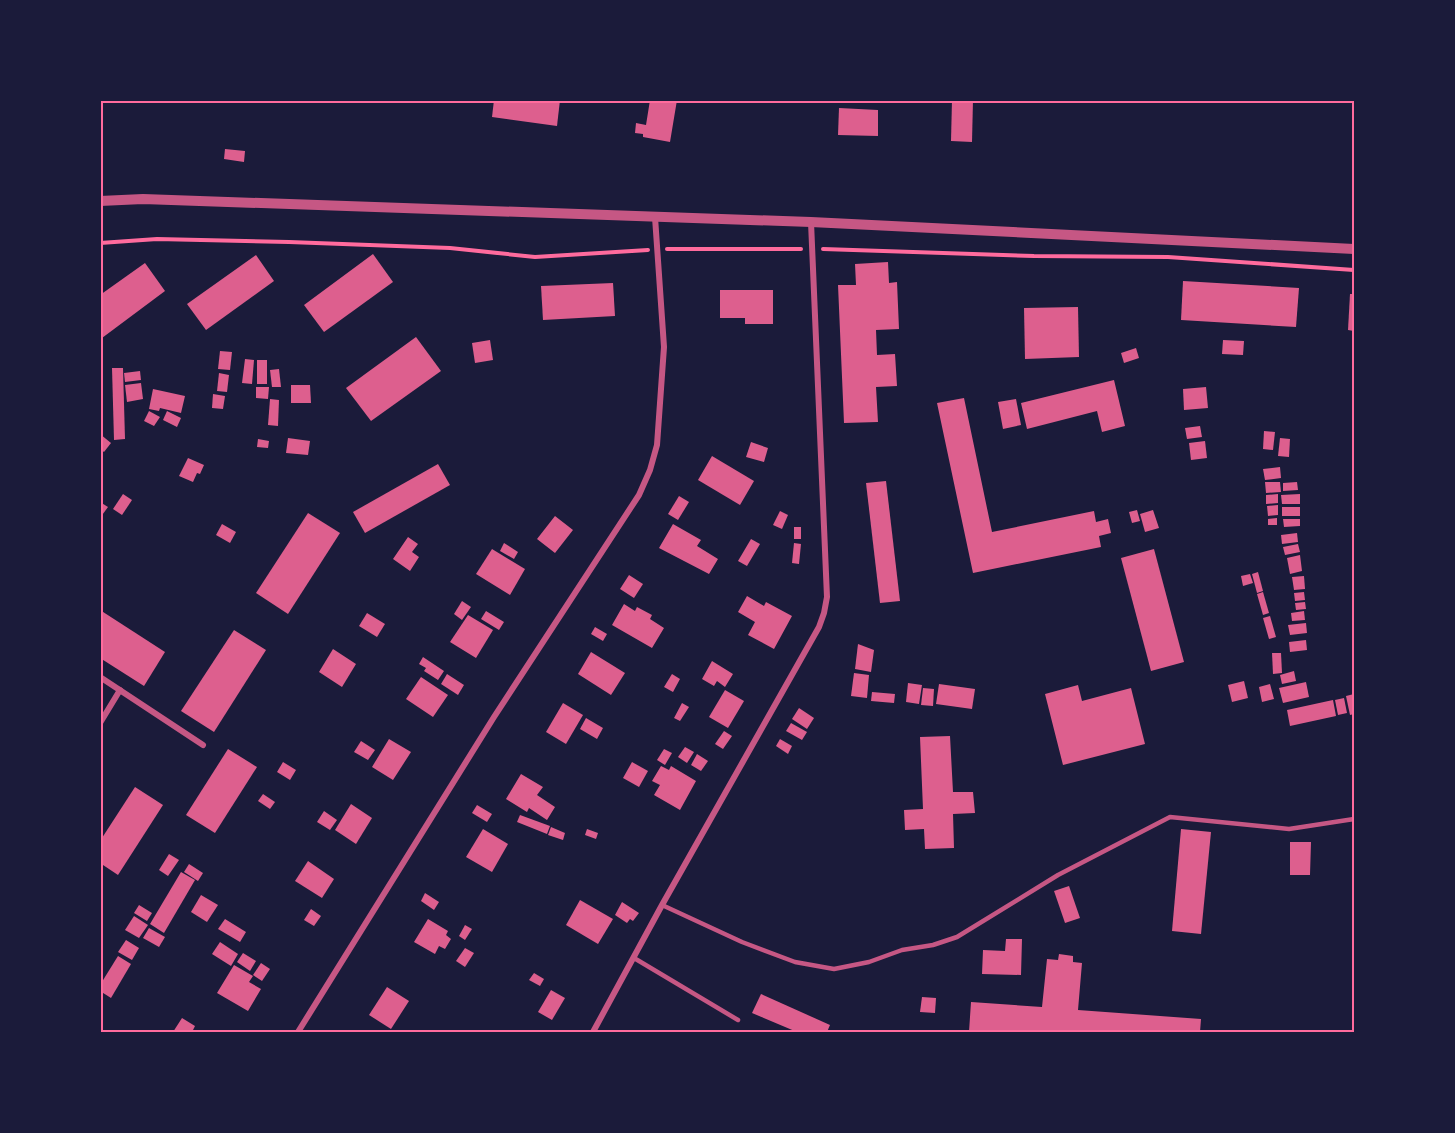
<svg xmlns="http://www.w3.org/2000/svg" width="1455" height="1133" font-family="'IBM Plex Sans',sans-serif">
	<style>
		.building { fill: #dd5f8e }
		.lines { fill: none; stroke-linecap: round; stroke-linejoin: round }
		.path { stroke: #ff6b9d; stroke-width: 4 }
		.service { stroke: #c65784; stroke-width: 4.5 }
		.minor { stroke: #c65784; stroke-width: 6 }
		.tertiary { stroke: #c65784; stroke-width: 10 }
		.neatline { fill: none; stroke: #ff6b9d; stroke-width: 2 }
	</style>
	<rect width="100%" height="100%" fill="#1b1b3a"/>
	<!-- building -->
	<g class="building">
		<path d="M494,100H560L557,126L492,117Z"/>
		<path d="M650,100H677L670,142L643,137V134L635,133L636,123L646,125Z"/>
		<path d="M952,100H973L972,142L951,141Z"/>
		<path d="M839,108L878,110V136L838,135Z"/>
		<path d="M225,149L245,151L244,162L224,159Z"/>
		<path d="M373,254L393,282L324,332L304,305Z"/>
		<path d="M256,255L274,281L206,330L187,304Z"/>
		<path d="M888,262L889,283L897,282L899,329L876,330L877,355L895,354L897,386L876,387L878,422L844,423L838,285H856L855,264Z"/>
		<path d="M145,263L165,291L102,338L100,295Z"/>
		<path d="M1183,281L1299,288L1296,327L1181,320Z"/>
		<path d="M613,283L615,316L543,320L541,286Z"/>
		<path d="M720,290H773V324H745V318H720Z"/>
		<path d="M1350,294H1354V331L1348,330Z"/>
		<path d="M1078,307L1079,357L1025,359L1024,308Z"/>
		<path d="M416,337L441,371L371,421L346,388Z"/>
		<path d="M490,340L493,360L475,363L472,343Z"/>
		<path d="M1223,340L1244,341L1243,355L1222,354Z"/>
		<path d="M1136,348L1139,358L1124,363L1121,353Z"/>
		<path d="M220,351L232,352L230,370L218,369Z"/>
		<path d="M245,359L254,360L252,384L242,383Z"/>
		<rect x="257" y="360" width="10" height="24"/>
		<path d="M112,368H123L125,439L114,440Z"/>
		<path d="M279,369L281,387H272L270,370Z"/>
		<path d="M140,371L141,380L125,382L124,373Z"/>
		<path d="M219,373L229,375L227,392L217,391Z"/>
		<path d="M1114,380L1125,426L1102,432L1097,411L1027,429L1021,403Z"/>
		<path d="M141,383L143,399L127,402L125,385Z"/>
		<path d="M291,385H310L311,403H291Z"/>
		<path d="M256,387H269L268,399L256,398Z"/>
		<path d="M1206,387L1208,408L1184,410L1183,389Z"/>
		<path d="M153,389L185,396L181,413L160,408L159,411L149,409Z"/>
		<path d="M213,394L225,396L223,409L212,408Z"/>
		<path d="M964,398L992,532L1094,511L1096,522L1108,519L1111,533L1099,536L1101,547L973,573L937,403Z"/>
		<path d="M270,399L279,400L278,426L268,425Z"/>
		<path d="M1016,399L1021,425L1003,429L998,402Z"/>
		<path d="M149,411L160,417L154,426L144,421Z"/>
		<path d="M167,411L181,418L177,427L163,420Z"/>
		<path d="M1200,426L1202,437L1187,439L1185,428Z"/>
		<path d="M1264,431L1275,432L1273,450L1263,449Z"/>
		<path d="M100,434L111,443L104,452L100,449Z"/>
		<path d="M288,438L310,441L308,455L286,453Z"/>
		<path d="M1280,438L1290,439L1289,457L1278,456Z"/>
		<path d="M258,439L269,441L268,448L257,447Z"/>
		<path d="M1205,441L1207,458L1191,460L1189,443Z"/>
		<path d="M751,442L768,448L764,462L746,457Z"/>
		<path d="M712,456L754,481L740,505L698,480Z"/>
		<path d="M188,458L204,465L200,474L197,473L193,482L179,476Z"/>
		<path d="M438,464L450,485L365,533L353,512Z"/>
		<path d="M1280,467L1281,478L1265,480L1263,469Z"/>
		<path d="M886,481L900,601L880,603L866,483Z"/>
		<path d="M1265,482H1280L1281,492L1266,493Z"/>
		<path d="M1297,482L1298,490L1283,491V483Z"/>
		<path d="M123,494L132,500L122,515L113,509Z"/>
		<path d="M1278,494V503L1266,504V495Z"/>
		<path d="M1300,494V504H1282L1281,495Z"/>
		<path d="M679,496L689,502L678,520L668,514Z"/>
		<path d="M100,502L108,507L100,518Z"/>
		<path d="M1278,505V515L1268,516L1267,506Z"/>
		<rect x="1282" y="507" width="18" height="9"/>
		<path d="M1137,510L1140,521L1132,523L1129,512Z"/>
		<path d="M1153,510L1159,528L1145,532L1140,514Z"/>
		<path d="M780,511L788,515L782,529L773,525Z"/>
		<path d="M308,513L340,533L288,614L256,593Z"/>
		<path d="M555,516L573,530L555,553L537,539Z"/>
		<path d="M1277,518V525H1268V519Z"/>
		<path d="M1283,519H1300V526L1284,527Z"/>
		<path d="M222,524L236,532L230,543L216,535Z"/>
		<path d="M673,524L701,540L697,546L718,559L709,574L659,548Z"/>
		<rect x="794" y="527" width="7" height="12"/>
		<path d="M1297,533L1298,542L1282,544L1281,535Z"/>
		<path d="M408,537L418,544L412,552L419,557L410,571L393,559Z"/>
		<path d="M751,539L760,544L747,566L738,561Z"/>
		<path d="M504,543L518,552L514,559L500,551Z"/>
		<path d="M794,543L801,544L799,564L792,563Z"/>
		<path d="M1298,544L1300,552L1285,555L1283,547Z"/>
		<path d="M492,549L525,569L510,595L476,574Z"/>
		<path d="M1154,549L1184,662L1151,671L1121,558Z"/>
		<path d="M1300,555L1302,571L1290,574L1287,558Z"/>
		<path d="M1258,572L1263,591L1257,593L1252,574Z"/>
		<path d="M1250,574L1253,583L1243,586L1241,576Z"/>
		<path d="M629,575L643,584L634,598L620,589Z"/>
		<path d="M1304,576L1305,589L1294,590L1292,577Z"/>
		<path d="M1263,592L1269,613L1263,615L1257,594Z"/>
		<path d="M1304,592L1305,600L1295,601L1294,593Z"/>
		<path d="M747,596L764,606L766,602L792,616L774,649L748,635L755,622L738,612Z"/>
		<path d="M462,601L471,607L462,620L454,614Z"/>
		<path d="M1305,602L1306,609L1296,610L1295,603Z"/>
		<path d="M624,604L635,611L637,607L652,615L650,619L664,628L652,648L612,625Z"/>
		<path d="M100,610L165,652L144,686L100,658Z"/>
		<path d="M486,611L504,622L499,630L481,619Z"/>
		<path d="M1304,611L1305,620L1292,621L1291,613Z"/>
		<path d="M367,613L385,624L377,637L359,626Z"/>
		<path d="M468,615L493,630L476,658L450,642Z"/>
		<path d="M1270,616L1276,637L1269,639L1263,618Z"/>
		<path d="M1306,623L1307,633L1290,635L1288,625Z"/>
		<path d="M595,627L607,634L603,641L591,634Z"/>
		<path d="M234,630L266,650L214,732L181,711Z"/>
		<path d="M1306,640L1307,650L1290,652L1289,642Z"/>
		<path d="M858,644L874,650L871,672L855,669Z"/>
		<path d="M333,649L356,664L342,687L319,672Z"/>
		<path d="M591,652L625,673L611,695L578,674Z"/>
		<path d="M1272,653H1281L1282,673L1273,674Z"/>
		<path d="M423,657L444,671L438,680L424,671L426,668L419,664Z"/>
		<path d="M712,661L733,674L725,687L717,681L714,686L702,679Z"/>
		<path d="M1294,671L1296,681L1282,684L1280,675Z"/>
		<path d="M854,673L869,675L867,698L851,696Z"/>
		<path d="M447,674L464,685L458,695L441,684Z"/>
		<path d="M672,674L680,679L673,692L664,687Z"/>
		<path d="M421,677L448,695L433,717L406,699Z"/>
		<path d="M1244,681L1248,698L1232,702L1228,685Z"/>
		<path d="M1306,682L1309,697L1283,703L1279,688Z"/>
		<path d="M908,683L922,685L919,704L906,702Z"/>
		<path d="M939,684L975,689L972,709L936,704Z"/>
		<path d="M1270,684L1274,699L1262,702L1259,687Z"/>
		<path d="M1078,685L1082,701L1131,688L1145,744L1063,765L1045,694Z"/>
		<path d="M923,688L934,689L933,706L921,705Z"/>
		<path d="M725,690L744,701L728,728L709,717Z"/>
		<path d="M872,692L895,694L894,703L871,701Z"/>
		<path d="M1354,694V714L1350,715L1346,696Z"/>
		<path d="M1344,698L1347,713L1338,715L1335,700Z"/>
		<path d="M1333,700L1336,716L1290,726L1287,710Z"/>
		<path d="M563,703L583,715L566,744L546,732Z"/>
		<path d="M682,703L689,707L680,721L674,718Z"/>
		<path d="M799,708L814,718L807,729L792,719Z"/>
		<path d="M586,718L603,728L597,739L580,729Z"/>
		<path d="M791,723L807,732L802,740L786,731Z"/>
		<path d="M724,731L732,736L723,749L715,744Z"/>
		<path d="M950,736L953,792H973L975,813L953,814L954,848L925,849L924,829L905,830L904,810L923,809L920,737Z"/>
		<path d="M389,739L411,752L393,780L372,767Z"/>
		<path d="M780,739L792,746L788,754L776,746Z"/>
		<path d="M361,741L375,750L368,760L354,752Z"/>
		<path d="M685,747L694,752L687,763L678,757Z"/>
		<path d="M228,749L257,767L215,833L186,815Z"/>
		<path d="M664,749L672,753L665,765L657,760Z"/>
		<path d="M697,754L708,761L701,771L691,765Z"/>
		<path d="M283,762L296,770L290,780L277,772Z"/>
		<path d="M632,762L648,771L639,787L623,778Z"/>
		<path d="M661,766L669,770L671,766L696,781L680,810L654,795L660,785L652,781Z"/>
		<path d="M521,774L543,787L537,795L555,807L547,820L529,808L527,812L506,799Z"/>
		<path d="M135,787L163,805L118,875L100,863V841Z"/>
		<path d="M263,794L275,802L270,809L258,801Z"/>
		<path d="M351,804L372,818L356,844L335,830Z"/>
		<path d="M477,805L492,814L487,822L472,813Z"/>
		<path d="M324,811L337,820L330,830L317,822Z"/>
		<path d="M520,815L550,826L547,834L517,822Z"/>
		<path d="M551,827L565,833L563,840L548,835Z"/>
		<path d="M483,829L508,844L492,872L466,857Z"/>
		<path d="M587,829L598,833L596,839L585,835Z"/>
		<path d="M1181,829L1211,832L1201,934L1172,931Z"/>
		<path d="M1290,842H1311L1310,875H1290Z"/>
		<path d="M169,854L179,860L168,876L159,870Z"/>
		<path d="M308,861L334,879L322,898L295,881Z"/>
		<path d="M189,864L203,873L198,881L184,872Z"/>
		<path d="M181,872L195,880L164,933L150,924Z"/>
		<path d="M1069,886L1080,918L1065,923L1054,891Z"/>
		<path d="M425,893L439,902L434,910L421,901Z"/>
		<path d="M201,895L218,905L207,922L191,912Z"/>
		<path d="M580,900L613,919L598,944L566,925Z"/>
		<path d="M622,902L639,913L633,921L630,919L627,923L615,915Z"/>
		<path d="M139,905L152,913L147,921L134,913Z"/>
		<path d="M311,909L321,916L314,926L304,920Z"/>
		<path d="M134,916L148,925L139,938L125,930Z"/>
		<path d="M225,919L246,932L240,942L218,929Z"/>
		<path d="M428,919L448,931L446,935L451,939L445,949L439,946L435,954L414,942Z"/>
		<path d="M465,925L472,929L465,940L459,936Z"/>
		<path d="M149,928L165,937L159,947L143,938Z"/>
		<path d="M1006,939H1022L1021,975L982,974L983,950L1005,951Z"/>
		<path d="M126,940L139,948L132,960L118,952Z"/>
		<path d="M220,942L238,954L231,966L212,954Z"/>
		<path d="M465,948L474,953L465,967L456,961Z"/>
		<path d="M243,953L256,961L250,971L237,962Z"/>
		<path d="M1059,954L1073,956V962L1082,963L1078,1010L1201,1019L1200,1032H969L971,1002L1042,1007L1047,959L1058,960Z"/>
		<path d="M118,956L131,964L111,998L100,991V985Z"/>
		<path d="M261,963L270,969L262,981L253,975Z"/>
		<path d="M234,965L253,976L249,982L261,989L248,1011L217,993Z"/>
		<path d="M534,973L544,979L540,986L529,980Z"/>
		<path d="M387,987L409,1001L391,1029L369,1015Z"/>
		<path d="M551,990L565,998L552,1020L538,1012Z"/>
		<path d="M761,994L830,1025L827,1032H797L752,1013Z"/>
		<path d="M922,997L936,998L935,1013L920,1012Z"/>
		<path d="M182,1018L195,1026L192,1032H173Z"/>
	</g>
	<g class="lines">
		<!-- path -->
		<g class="path">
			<path d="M100,243L157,239L289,242L450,248L535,257L648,250"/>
			<path d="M667,249H801"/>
			<path d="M823,249L1034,256L1168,257L1354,270"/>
		</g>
		<!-- service -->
		<g class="service">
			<path d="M662,905L742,942L795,962L834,969L869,962L902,950L933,945L957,937L1058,875L1170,817L1289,829L1354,819"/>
			<path d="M634,958L738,1020"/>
		</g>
		<!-- minor -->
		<g class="minor">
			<path d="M100,677L203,745"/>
			<path d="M100,723L120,690"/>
			<path d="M298,1032L494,717L639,495L650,470L657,445L664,347L655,217"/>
			<path d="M593,1032L662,905L819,627L824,613L827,597L811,222"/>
		</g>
		<!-- tertiary -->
		<path class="tertiary" d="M100,201L143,199L811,222L1354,249"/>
	</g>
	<!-- border -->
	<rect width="1455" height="1133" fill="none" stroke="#1b1b3a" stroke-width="204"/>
	<rect x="102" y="102" width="1251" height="929" class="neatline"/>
</svg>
